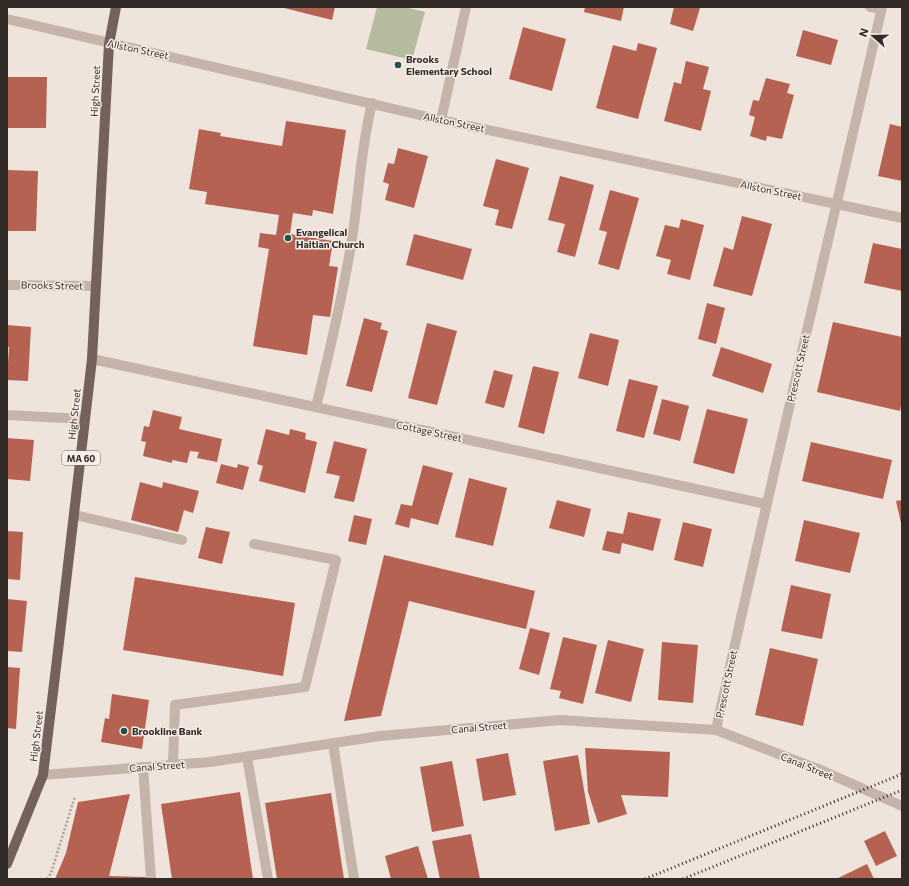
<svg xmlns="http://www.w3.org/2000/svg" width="909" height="886" font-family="Commissioner,sans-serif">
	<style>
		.green { fill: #b4bb9e }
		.building { fill: #b66252 }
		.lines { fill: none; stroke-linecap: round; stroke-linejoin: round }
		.path { stroke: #b09e94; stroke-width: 2.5; stroke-dasharray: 2 2; stroke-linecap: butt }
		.service { stroke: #c5b4a9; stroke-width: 10 }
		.minor { stroke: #c5b4a9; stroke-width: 10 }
		.primary { stroke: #73615b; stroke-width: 10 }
		.rail { stroke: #332b28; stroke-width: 3; stroke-dasharray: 1 3; stroke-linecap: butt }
		.poi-dot { fill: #234f4e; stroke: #f7eee7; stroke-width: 1.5 }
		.labels { text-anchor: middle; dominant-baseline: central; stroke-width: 3; stroke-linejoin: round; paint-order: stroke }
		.shield { fill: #f7eee7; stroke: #6e6661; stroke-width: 1 }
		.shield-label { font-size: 9px; font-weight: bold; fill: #332b28 }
		.street-label { font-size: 10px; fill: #332b28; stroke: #f7eee7 }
		.poi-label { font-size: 10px; font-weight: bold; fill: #332b28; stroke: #f7eee7; text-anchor: start }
	</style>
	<rect width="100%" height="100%" fill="#eee4dc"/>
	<!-- green -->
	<path class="green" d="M377,7H405L425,12L412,60L366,49Z"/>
	<!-- building -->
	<g class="building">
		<path d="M280,7H335L332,20Z"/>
		<path d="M585,7H624L621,21L584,12Z"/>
		<path d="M674,7L700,8L693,31L670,24Z"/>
		<path d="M523,27L566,39L552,91L509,79Z"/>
		<path d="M803,30L838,40L831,65L796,56Z"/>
		<path d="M638,43L657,48L638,119L596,108L613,45L636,51Z"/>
		<path d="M686,61L709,67L703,89L711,91L701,131L664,121L674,82L681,84Z"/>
		<path d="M7,77H47L46,128H7Z"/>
		<path d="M766,78L790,84L787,93L794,95L782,139L767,136L766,141L750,136L755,117L749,115L753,100L759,101Z"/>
		<path d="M286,121L346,130L333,214L313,210L312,216L293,213L290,234L333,241L329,266L338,267L330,317L313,315L307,355L253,346L269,249L258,247L260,233L276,235L279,215L205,204L207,192L189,189L199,129L221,133L220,136L282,146Z"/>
		<path d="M890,124L902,127V181L878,176Z"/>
		<path d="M398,148L428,156L414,208L385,200L389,184L383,182L388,163L394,164Z"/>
		<path d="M496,159L529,168L512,229L495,225L499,210L483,206Z"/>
		<path d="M7,170L38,171L36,231H7Z"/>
		<path d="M560,176L594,185L575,257L557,252L565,224L548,220Z"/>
		<path d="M610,190L639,198L619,270L598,264L607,232L599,230Z"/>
		<path d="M742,216L772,224L752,296L713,286L724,247L733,250Z"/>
		<path d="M681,219L704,225L690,280L667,274L671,260L656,256L665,225L679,228Z"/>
		<path d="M414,234L472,249L463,280L406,265Z"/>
		<path d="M873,243L902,249V291L864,283Z"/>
		<path d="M707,303L725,308L716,344L698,339Z"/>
		<path d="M364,318L382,323L380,329L388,331L372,392L346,386Z"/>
		<path d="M833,322L902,337V401L900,411L817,392Z"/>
		<path d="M427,323L457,331L437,405L408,398Z"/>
		<path d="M7,325L31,327L28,381L7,380L9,347H7Z"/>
		<path d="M590,333L619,340L608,386L578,378Z"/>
		<path d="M721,347L772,364L763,393L712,376Z"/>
		<path d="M533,366L559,372L544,434L518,427Z"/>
		<path d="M494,370L513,375L504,408L485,403Z"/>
		<path d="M629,379L658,386L644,438L616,431Z"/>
		<path d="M662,399L689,406L680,441L653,434Z"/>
		<path d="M707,409L748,419L734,474L693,463Z"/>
		<path d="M153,410L182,417L179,429L222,439L217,462L197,458L199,452L190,451L187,463L172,460V463L143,456L146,442L141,441L144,426L149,427Z"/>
		<path d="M266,429L289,435L290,429L306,433L305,439L317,442L305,493L259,481L263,466L257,464Z"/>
		<path d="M7,438L34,440L30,481L7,479Z"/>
		<path d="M334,441L367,449L354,502L334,498L340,476L326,473Z"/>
		<path d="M811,442L892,460L883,499L802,481Z"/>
		<path d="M221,464L237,468L238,464L249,467L243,490L216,483Z"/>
		<path d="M423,465L453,473L438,525L411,518L409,528L395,524L401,504L412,506Z"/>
		<path d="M469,478L507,488L493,546L455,537Z"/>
		<path d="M140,482L162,488L163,482L199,491L193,513L184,510L178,532L131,520Z"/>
		<path d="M557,500L591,509L584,537L549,528Z"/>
		<path d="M902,500V523H901L896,501Z"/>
		<path d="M628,512L661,519L653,551L622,543L620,554L602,550L607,531L623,534Z"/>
		<path d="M354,515L372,519L366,545L348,541Z"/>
		<path d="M804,520L860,533L850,573L795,561Z"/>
		<path d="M683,522L712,529L703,567L674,560Z"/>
		<path d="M206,527L230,532L222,564L198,558Z"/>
		<path d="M7,531L23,532L20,580L7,579Z"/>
		<path d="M384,555L535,591L526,629L409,601L381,716L344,721Z"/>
		<path d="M135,577L295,603L283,676L123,650Z"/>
		<path d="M791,585L831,594L822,639L781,631Z"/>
		<path d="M7,599L27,601L22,652L7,651Z"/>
		<path d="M530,628L550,633L539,675L519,669Z"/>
		<path d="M563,637L597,645L583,704L559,698L561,691L550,689Z"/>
		<path d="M608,640L644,649L631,702L595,693Z"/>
		<path d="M662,642L698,645L693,703L658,700Z"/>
		<path d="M770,648L818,659L803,726L755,715Z"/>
		<path d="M7,667L20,668L16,729L7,728Z"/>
		<path d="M112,694L149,700L142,749L101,742L105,718L109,719Z"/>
		<path d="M585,748L670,752L668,797L621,795L627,814L598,823L588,792Z"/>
		<path d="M508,753L516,795L483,801L476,759Z"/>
		<path d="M578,755L590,824L555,831L543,761Z"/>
		<path d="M452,761L464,826L432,832L420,767Z"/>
		<path d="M240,792L253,879H172L161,804Z"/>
		<path d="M331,793L344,879H277L265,803Z"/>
		<path d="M130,794L109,876L146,877V879H55L66,853L78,802Z"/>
		<path d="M885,831L897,856L876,866L864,841Z"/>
		<path d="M471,834L480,879H440L432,841Z"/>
		<path d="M418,846L428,879H391L385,856Z"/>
		<path d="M867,864L874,879H836Z"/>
	</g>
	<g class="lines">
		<!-- path -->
		<path class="path" d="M47,879L51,873L75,796"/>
		<!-- service -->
		<g class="service">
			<path d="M870,7L881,9"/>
			<path d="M441,120L466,7"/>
			<path d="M316,407C329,354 342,299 351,245C359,197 360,151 372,103"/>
			<path d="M75,515L182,540"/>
			<path d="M333,743L354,879"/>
			<path d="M247,757L268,879"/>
			<path d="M173,765L175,705L305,687L336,560L254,544"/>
			<path d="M143,767L151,879"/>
		</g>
		<!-- minor -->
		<g class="minor">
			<path d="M7,19L441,120L902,218"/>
			<path d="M7,285L96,286"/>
			<path d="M92,359L766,504"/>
			<path d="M7,415L84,419"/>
			<path d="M716,730C769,488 827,248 882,7"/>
			<path d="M43,775L210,762L380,736L560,720L716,730L823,771L902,806"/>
		</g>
		<!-- primary -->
		<path class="primary" d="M7,864L43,775L58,651L92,359L109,44L116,7"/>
		<!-- rail -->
		<g class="rail">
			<path d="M645,879L902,774"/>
			<path d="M683,879L902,790"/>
		</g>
	</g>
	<!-- markers -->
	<g class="poi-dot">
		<circle cx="398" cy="65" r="4"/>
		<circle cx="288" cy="238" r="4"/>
		<circle cx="124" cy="731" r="4"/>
	</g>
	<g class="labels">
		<!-- shield labels -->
		<rect class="shield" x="62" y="451" width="38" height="14" rx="3"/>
		<g class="shield-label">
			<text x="81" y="458">MA 60</text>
		</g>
		<!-- street labels -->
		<g class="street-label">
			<text transform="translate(138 49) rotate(12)">Allston Street</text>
			<text transform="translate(95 91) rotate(-87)">High Street</text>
			<text transform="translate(454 122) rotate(12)">Allston Street</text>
			<text transform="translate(771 190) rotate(12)">Allston Street</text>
			<text transform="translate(52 285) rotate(1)">Brooks Street</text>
			<text transform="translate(798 368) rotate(-77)">Prescott Street</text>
			<text transform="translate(74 414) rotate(-84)">High Street</text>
			<text transform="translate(429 431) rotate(12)">Cottage Street</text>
			<text transform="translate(726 684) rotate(-78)">Prescott Street</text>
			<text transform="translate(479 727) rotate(-5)">Canal Street</text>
			<text transform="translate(36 736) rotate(-83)">High Street</text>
			<text transform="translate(157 766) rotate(-4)">Canal Street</text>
			<text transform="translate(807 766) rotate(22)">Canal Street</text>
		</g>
		<!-- poi labels -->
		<g class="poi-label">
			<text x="406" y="59">Brooks<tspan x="406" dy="12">Elementary School</tspan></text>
			<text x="296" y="232">Evangelical<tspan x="296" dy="12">Haitian Church</tspan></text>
			<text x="132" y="731">Brookline Bank</text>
		</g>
	</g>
	<!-- border -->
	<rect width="909" height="886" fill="none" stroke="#332b28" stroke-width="16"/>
	<!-- north arrow -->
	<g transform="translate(873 36) rotate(290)" stroke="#f7eee7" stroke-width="3" paint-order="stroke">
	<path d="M0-3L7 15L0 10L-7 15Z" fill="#332b28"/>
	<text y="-6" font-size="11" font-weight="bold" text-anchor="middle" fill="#332b28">N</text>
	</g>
</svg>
